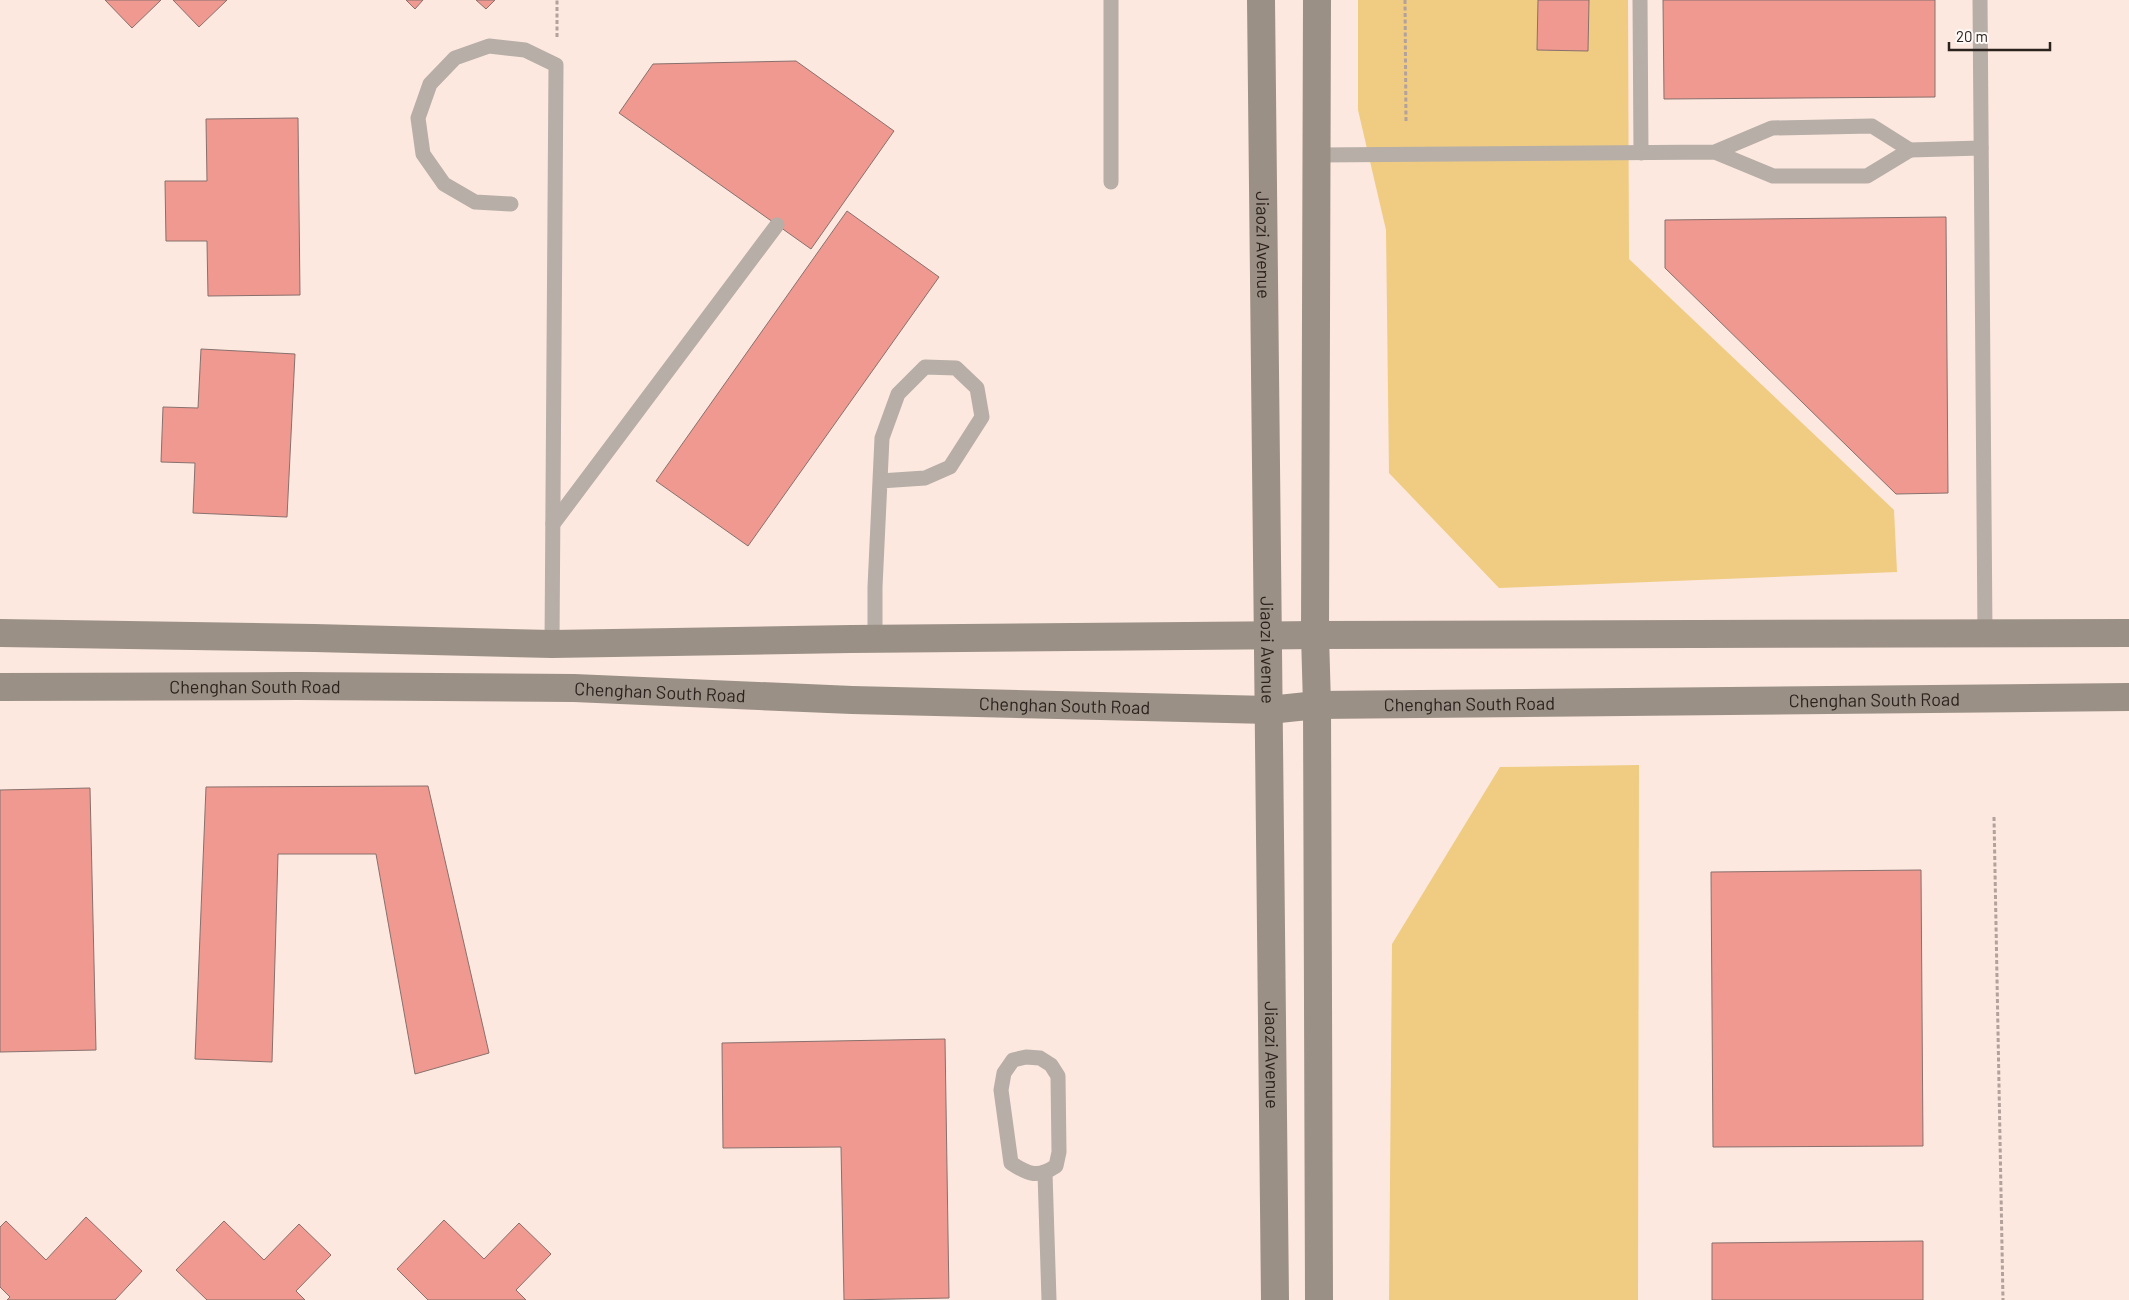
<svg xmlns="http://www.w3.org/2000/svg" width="2129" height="1300" font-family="Barlow,sans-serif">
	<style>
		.green { fill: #efcc82 }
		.building { fill: #ef9990; stroke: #88706d }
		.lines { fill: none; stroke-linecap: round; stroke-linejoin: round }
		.path { stroke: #b2a29b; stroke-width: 3; stroke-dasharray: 4 2.5; stroke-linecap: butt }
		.lane { stroke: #b6aea7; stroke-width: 15 }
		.secondary { stroke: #9b9085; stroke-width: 28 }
		.labels { text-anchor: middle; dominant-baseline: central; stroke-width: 4; stroke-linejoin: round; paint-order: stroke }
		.street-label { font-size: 18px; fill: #2b221e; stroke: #fef9f7 }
	</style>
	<rect width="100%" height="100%" fill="#fce8df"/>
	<!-- green -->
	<g class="green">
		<path d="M1358,0H1628L1629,259L1894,510L1897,572L1499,588L1389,473L1386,230L1358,110Z"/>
		<path d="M1639,765L1638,1300H1389L1392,944L1500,767Z"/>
	</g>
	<!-- building -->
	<g class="building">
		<path d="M105,0H161L132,28Z"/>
		<path d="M173,0H227L199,27Z"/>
		<path d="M406,0H423L415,9Z"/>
		<path d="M476,0H495L486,9Z"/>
		<path d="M1538,0H1589L1588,51L1537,50Z"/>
		<path d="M1663,0H1935V97L1664,99Z"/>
		<path d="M796,61L894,131L811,249L619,113L653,64Z"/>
		<path d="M298,118L300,295L208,296L207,241H166L165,181H207L206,119Z"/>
		<path d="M847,211L939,277L748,546L656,481Z"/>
		<path d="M1946,217L1948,493L1896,494L1665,268V220Z"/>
		<path d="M201,349L295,354L287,517L193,513L195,463L161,462L163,407L198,408Z"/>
		<path d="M428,786L489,1053L415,1074L376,854H278L272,1062L195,1059L206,787Z"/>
		<path d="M90,788L96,1050L0,1052V790Z"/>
		<path d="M1921,870L1923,1146L1713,1147L1711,872Z"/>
		<path d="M945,1039L949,1298L844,1300L841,1147L723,1148L722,1043Z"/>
		<path d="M86,1217L142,1271L115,1300H7L10,1297L0,1287V1227L6,1221L46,1260Z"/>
		<path d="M444,1220L484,1259L519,1223L551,1254L516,1290L526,1300H428L397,1269Z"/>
		<path d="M224,1221L264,1260L299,1224L331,1255L296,1291L305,1300H207L176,1270Z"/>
		<path d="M1923,1241V1300H1712V1243Z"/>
	</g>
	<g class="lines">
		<!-- path -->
		<g class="path">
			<path d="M1405,0L1406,122"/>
			<path d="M557,37V0"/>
			<path d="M1994,817L2003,1300"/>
		</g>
		<!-- lane -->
		<g class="lane">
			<path d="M1111,0V182"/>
			<path d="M1640,0L1641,153"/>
			<path d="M1980,0L1985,634"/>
			<path d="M1910,150L1981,148"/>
			<path d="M1317,155L1715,152L1773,176H1867L1910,150L1872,126L1772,128L1715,152"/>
			<path d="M511,204L475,202L444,184L423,154L418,118L430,84L455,58L489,46L525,50L556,65L552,644"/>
			<path d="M553,524L777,225"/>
			<path d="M875,639V587L882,438L898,394L925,367L956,368L977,388L982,417L950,467L925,478L880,481"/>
			<path d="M1026,1057L1040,1058L1051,1065L1058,1076L1059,1152L1056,1166C1038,1178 1029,1175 1011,1163L1001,1090L1004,1073L1013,1060Z"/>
			<path d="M1045,1173L1049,1300"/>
		</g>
		<!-- secondary -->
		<g class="secondary">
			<path id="s1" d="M1261,0L1275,1300"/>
			<path d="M1317,0L1315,635L1317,705L1319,1300"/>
			<path d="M0,633L314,638L552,644L851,639L1315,635L2129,633"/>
			<path id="s2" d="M0,687L297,686L574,688L852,700L1269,710L1317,705L2129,697"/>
		</g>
	</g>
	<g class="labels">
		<!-- street labels -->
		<g class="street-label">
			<text stroke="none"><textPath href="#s1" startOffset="245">Jiaozi Avenue</textPath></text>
			<text stroke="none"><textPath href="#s1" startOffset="650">Jiaozi Avenue</textPath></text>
			<text stroke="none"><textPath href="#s2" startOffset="255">Chenghan South Road</textPath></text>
			<text stroke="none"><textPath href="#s2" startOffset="660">Chenghan South Road</textPath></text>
			<text stroke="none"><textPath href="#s2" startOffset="1875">Chenghan South Road</textPath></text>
			<text stroke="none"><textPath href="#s2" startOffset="1470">Chenghan South Road</textPath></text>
			<text stroke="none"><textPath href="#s2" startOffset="1065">Chenghan South Road</textPath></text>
			<text stroke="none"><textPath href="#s1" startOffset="1055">Jiaozi Avenue</textPath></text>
		</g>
	</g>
	<!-- scale -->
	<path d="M1949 42v8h101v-8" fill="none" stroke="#2b221e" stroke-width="2.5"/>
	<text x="1956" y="42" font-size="15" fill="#2b221e" stroke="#fef9f7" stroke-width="4" paint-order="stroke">20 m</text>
</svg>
